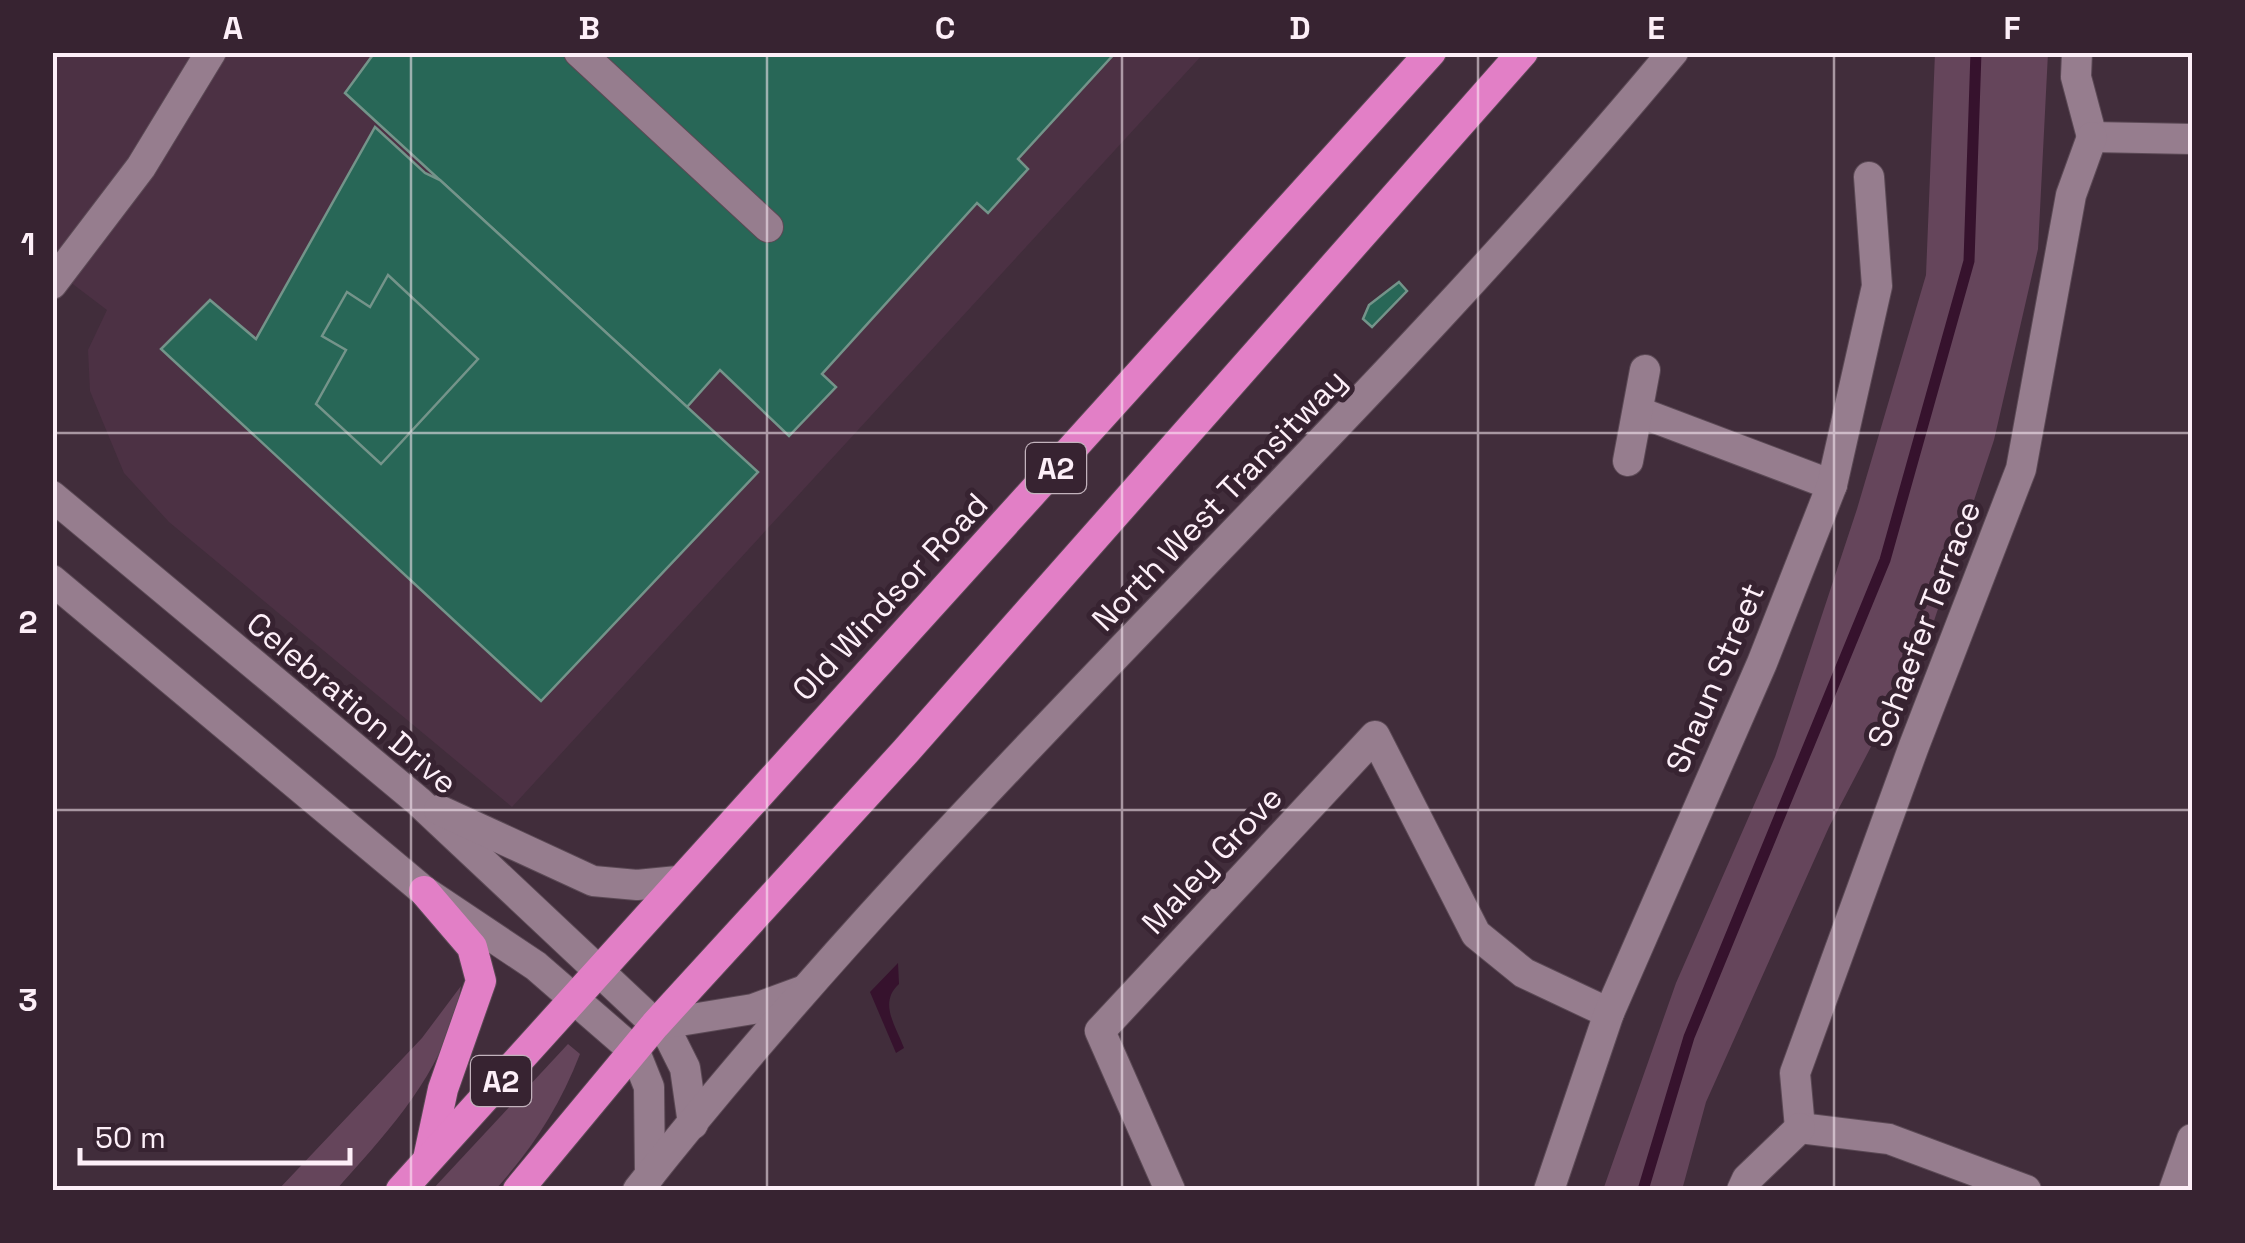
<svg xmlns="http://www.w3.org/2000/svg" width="2245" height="1243" font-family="'Space Grotesk',sans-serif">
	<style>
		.built { fill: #4c3144 }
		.green { fill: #65455b }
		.water { fill: #36122d }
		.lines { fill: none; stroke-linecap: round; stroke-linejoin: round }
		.stream { stroke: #36122d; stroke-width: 11 }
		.building { fill: #286757; stroke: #74948a; stroke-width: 2.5 }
		.minor-casing { stroke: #5b4955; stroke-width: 32 }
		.highway-casing { stroke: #5b4955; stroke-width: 32 }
		.minor { stroke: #967d8e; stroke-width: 30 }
		.highway { stroke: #e27fc6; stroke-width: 30 }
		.grid { fill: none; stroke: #fdeff8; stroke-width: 2.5; stroke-opacity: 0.55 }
		.labels { text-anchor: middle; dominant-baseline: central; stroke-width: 10; stroke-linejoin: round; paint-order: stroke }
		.shield { fill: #372331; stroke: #c2b2bc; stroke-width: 2.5 }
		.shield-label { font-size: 30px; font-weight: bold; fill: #fdeff8 }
		.street-label { font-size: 32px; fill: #fdeff8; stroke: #372331 }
		.neatline { fill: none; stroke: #fdeff8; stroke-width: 4 }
		.grid-label { font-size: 32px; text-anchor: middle; font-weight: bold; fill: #fdeff8 }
	</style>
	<rect width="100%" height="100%" fill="#412d3b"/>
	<!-- built -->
	<path class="built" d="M52,53H1204L512,807L169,522L124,473L90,391L88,350L107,310L53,269Z"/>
	<!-- green -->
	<g class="green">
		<path d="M1935,53H2048L2038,249L1994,440L1929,636L1829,827L1706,1102L1682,1190H1603L1676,983L1775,757L1857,509L1926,275Z"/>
		<path d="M461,986C447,1070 390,1129 336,1190H278L422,1038Z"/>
		<path d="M568,1044L580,1054C560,1106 532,1149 495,1190H432Z"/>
	</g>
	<!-- water -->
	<path class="water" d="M898,963L899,984C878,1003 896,1026 904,1048L896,1053L870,992Z"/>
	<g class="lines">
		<!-- stream -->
		<path class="stream" d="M1643,1190L1689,1037L1885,560L1969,261L1976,52"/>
	</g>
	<!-- building -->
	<g class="building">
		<path d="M375,52H1116L1018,159L1028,169L988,213L977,203L822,374L836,387L789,436L720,370L687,407L345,93Z"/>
		<path d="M375,127L425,173L440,180L758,472L541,701L161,349L210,300L256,339Z"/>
		<path d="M388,275L478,359L381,464L316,404L346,350L322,336L347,292L370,307Z"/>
		<path d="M1399,282L1407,291L1372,327L1363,319L1369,305Z"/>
	</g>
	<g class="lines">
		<!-- minor casing -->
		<g class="minor-casing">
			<g id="minor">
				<path d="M579,52L768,227"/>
				<path d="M2077,52L2076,77L2092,137"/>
				<path d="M2092,137L2192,139"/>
				<path d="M52,284L141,167L211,52"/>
				<path d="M1639,412L1832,485"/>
				<path d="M1628,461L1645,370"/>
				<path d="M52,496L418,801L670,1038L685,1068L693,1124"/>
				<path d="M52,580L424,891L536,966L635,1052L649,1087L650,1175"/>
				<path d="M439,810L593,881L637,885L678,881"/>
				<path d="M655,1025L753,1009L802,991"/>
				<path d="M1800,1128L1795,1073L1914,746L2021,469L2071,195L2092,137"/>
				<path d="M1800,1128L1889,1139L2026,1190"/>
				<path d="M638,1190C956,787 1345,447 1673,52"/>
				<path d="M1170,1190L1100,1031L1375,736L1476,934L1524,973L1609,1013"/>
				<path d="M1549,1190L1609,1013L1762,663L1832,485L1877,286L1869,177"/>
				<path d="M1742,1190L1747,1179L1800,1128"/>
				<path d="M2174,1190L2192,1139"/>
			</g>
		</g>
		<!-- highway casing -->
		<g class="highway-casing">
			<g id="highway">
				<path d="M424,891L472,947L481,981L443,1089L428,1159"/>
				<path d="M401,1190L1431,52"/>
				<path d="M518,1190L655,1025L905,752L1523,52"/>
			</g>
		</g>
		<!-- minor -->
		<use href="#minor" class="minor"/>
		<!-- highway -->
		<use href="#highway" class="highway"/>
	</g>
	<!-- grid -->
	<path class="grid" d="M411,52V1190M767,52V1190M1122,52V1190M1478,52V1190M1834,52V1190M52,433H2192M52,810H2192"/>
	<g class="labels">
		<!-- shield labels -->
		<g class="shield">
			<rect x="1026" y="443" width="60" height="50" rx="8"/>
			<rect x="471" y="1056" width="60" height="50" rx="8"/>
		</g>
		<g class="shield-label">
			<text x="1056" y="468">A2</text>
			<text x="501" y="1081">A2</text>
		</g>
		<!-- street labels -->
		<g class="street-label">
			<text transform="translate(1219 500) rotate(-46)">North West Transitway</text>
			<text transform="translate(890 597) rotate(-47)">Old Windsor Road</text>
			<text transform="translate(1924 624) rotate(-69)">Schaefer Terrace</text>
			<text transform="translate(1715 678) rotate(-67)">Shaun Street</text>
			<text transform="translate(352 703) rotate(40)">Celebration Drive</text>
			<text transform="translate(1212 860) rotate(-47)">Maley Grove</text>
		</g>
	</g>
	<!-- border -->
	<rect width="2245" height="1243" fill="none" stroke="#372331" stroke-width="110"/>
	<!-- scale -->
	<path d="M80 1148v15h270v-15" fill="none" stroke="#fdeff8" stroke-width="5"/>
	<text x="95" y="1148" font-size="30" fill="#fdeff8" stroke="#372331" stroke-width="8" paint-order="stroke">50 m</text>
	<rect x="55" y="55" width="2135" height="1133" class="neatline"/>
	<g class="grid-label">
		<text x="233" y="39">A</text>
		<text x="589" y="39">B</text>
		<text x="945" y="39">C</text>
		<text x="1300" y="39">D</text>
		<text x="1656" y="39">E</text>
		<text x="2012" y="39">F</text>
		<text x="28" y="255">1</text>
		<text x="28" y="633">2</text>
		<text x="28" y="1011">3</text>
	</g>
</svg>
